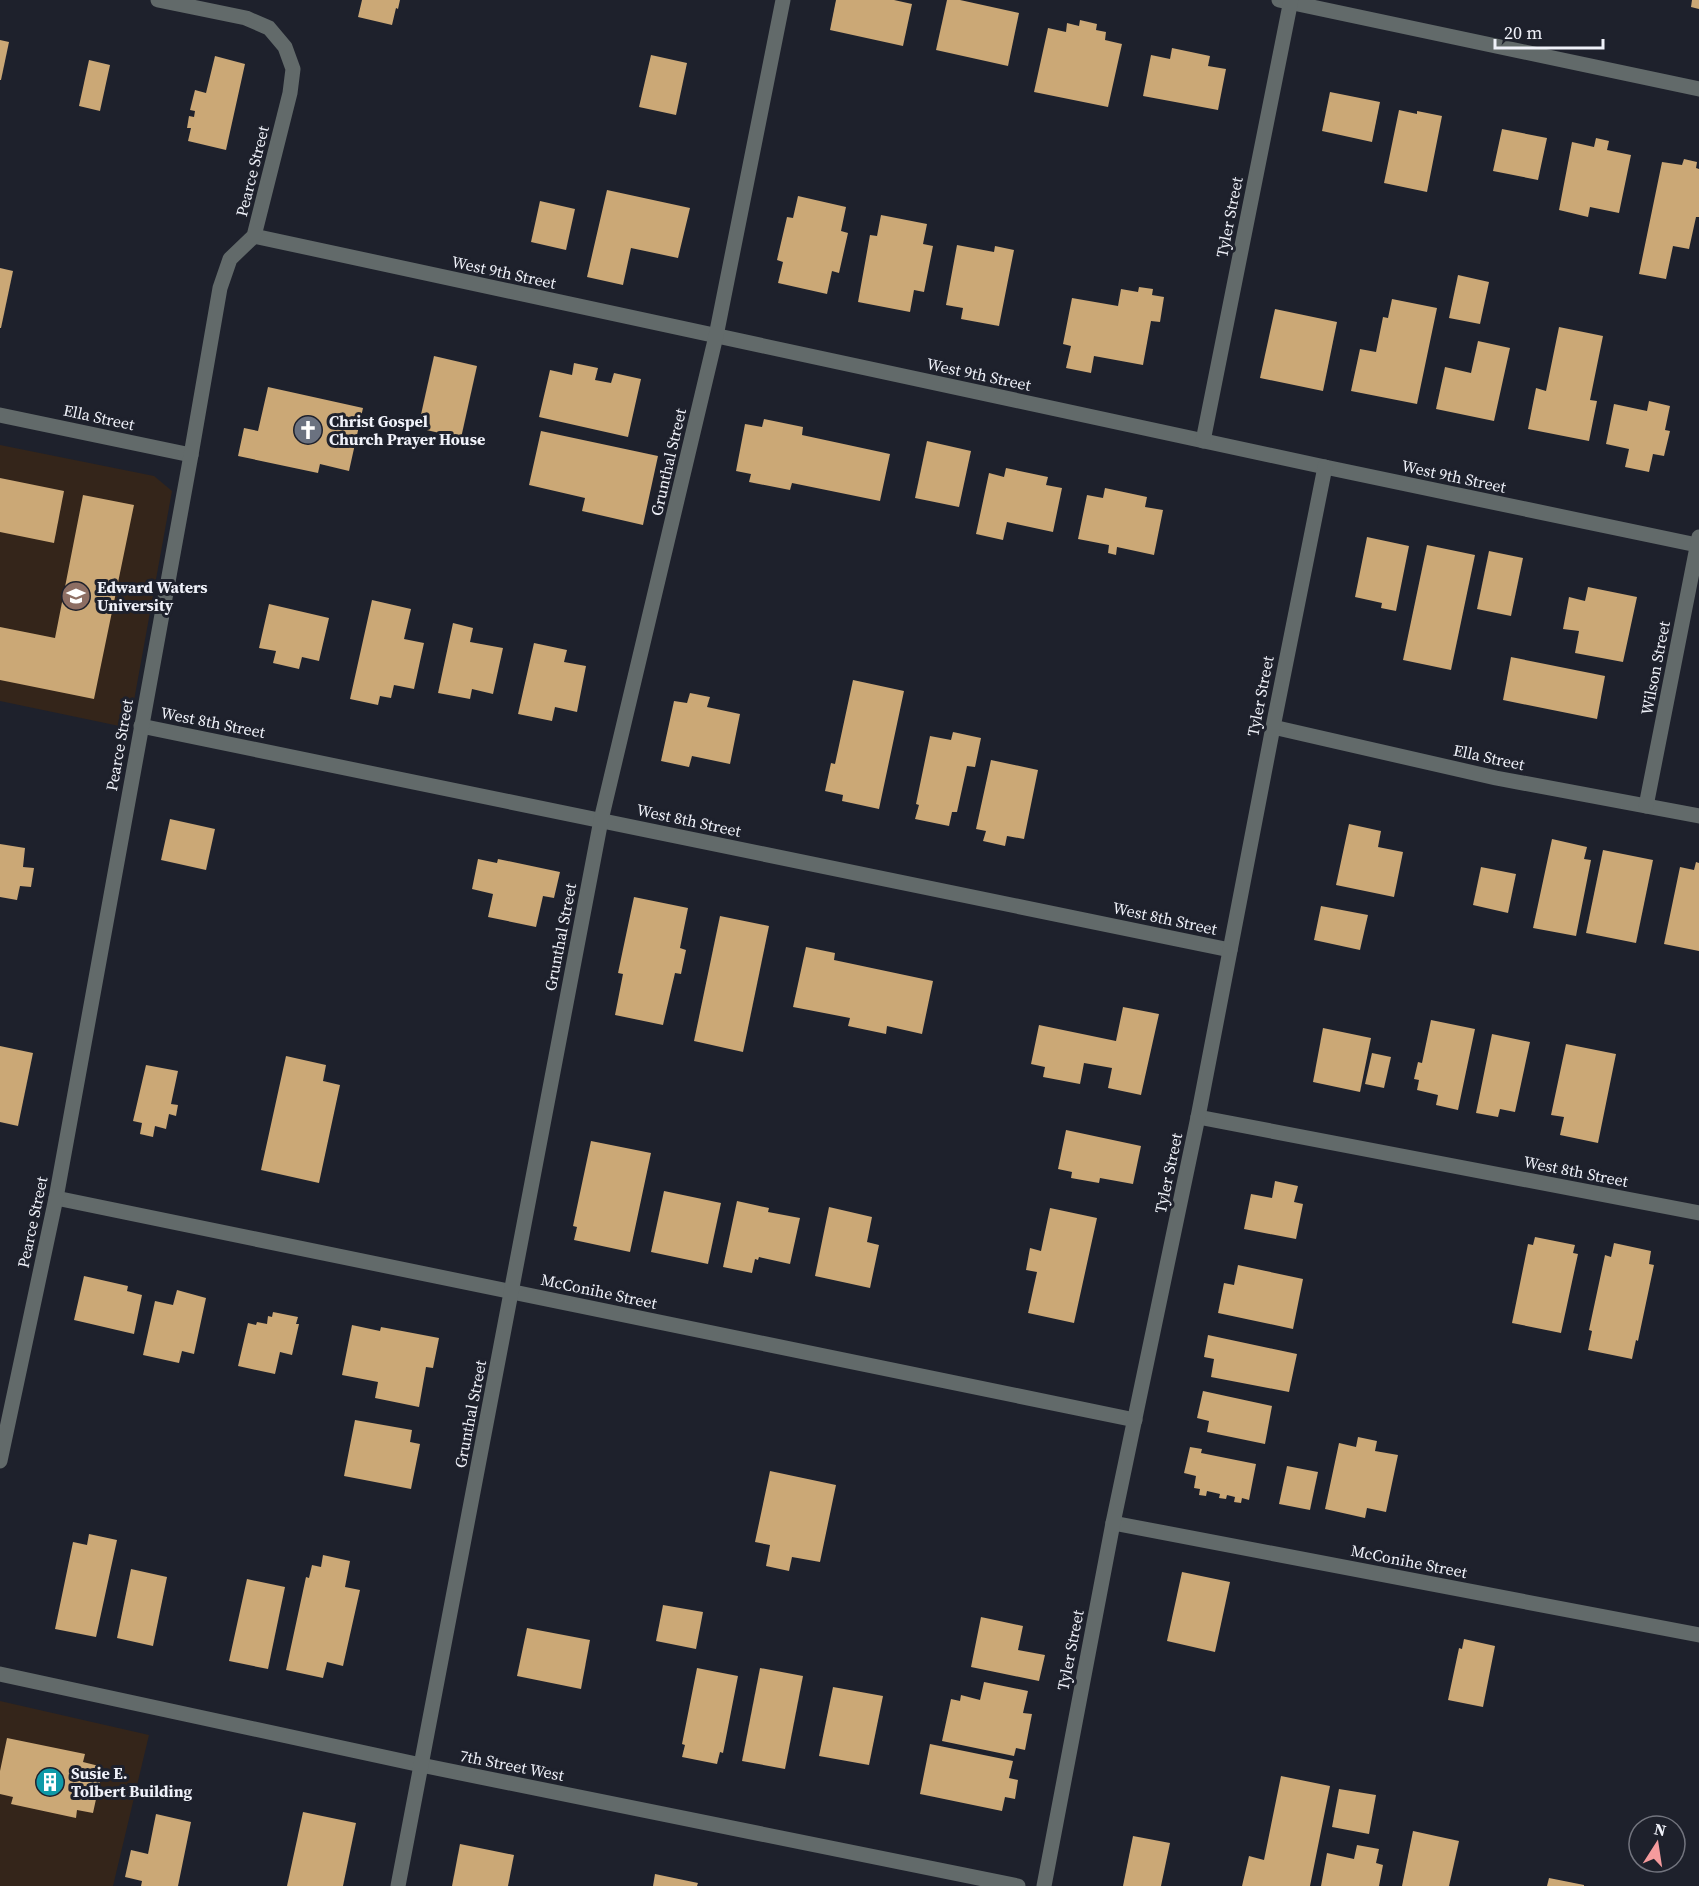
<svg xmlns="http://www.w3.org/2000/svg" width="1699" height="1886" font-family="'Source Serif 4',serif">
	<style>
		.education { fill: #34251a }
		.building { fill: #cba876 }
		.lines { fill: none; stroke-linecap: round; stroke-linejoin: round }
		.minor { stroke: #626a6a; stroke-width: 15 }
		.labels { text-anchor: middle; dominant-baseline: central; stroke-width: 6; stroke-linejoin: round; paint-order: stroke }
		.street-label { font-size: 16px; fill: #eff1f9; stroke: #1e212c }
		.poi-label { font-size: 16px; font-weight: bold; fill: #eff1f9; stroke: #1e212c; text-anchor: start }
	</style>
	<rect width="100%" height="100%" fill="#1e212c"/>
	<!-- education -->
	<g class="education">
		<path d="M0,445L154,476L172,491L129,728L0,701Z"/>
		<path d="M0,1701L149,1735L113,1886H0Z"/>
	</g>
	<!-- building -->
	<g class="building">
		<path d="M362,0H400L398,9L396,8L392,25L358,17Z"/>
		<path d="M836,0H894L912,4L903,46L830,30Z"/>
		<path d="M947,0H960L1019,13L1008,66L936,50Z"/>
		<path d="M1692,0H1699V9L1691,7Z"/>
		<path d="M1080,20L1097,24L1096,30L1106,32L1105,40L1122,44L1108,107L1034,92L1048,28L1066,32L1067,23L1079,26Z"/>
		<path d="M0,40L9,42L1,80H0Z"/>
		<path d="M1172,48L1210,56L1208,66L1226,69L1218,110L1143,96L1151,55L1170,59Z"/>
		<path d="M651,55L687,63L676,115L639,107Z"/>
		<path d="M215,56L245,64L226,150L188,141L191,128H187L189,116L194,117L195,111L190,110L195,90L206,93Z"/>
		<path d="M89,60L110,65L100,111L79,106Z"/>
		<path d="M1330,92L1380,102L1372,142L1322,131Z"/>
		<path d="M1399,110L1417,114V111L1442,116L1427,192L1384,183Z"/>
		<path d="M1502,129L1547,138L1538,180L1493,171Z"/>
		<path d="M1596,138L1609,141L1607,150L1631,155L1619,213L1590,207L1588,217L1559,210L1572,142L1594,147Z"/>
		<path d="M1684,159L1697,162L1696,168L1699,169V217H1696L1689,249L1673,246L1666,279L1639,274L1662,162L1682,165Z"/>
		<path d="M607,190L690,208L678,258L631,248L623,285L587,277Z"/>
		<path d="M798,196L846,207L841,231L848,233L839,273L832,271L827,294L778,283L783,262L777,260L787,217L793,218Z"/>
		<path d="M540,201L575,209L566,250L531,242Z"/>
		<path d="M881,215L927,224L923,244L933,246L924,292L914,290L910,312L858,302L870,235L877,236Z"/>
		<path d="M957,245L994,252L995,246L1014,250L999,326L961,319L963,308L946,305Z"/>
		<path d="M0,268L13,271L1,328H0Z"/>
		<path d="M1458,275L1489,282L1480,324L1449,318Z"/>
		<path d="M1139,287L1153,289L1152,295L1164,297L1160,322L1151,321L1143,365L1094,356L1091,373L1066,368L1071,346L1063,344L1072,298L1118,306L1121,289L1138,292Z"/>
		<path d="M1392,299L1437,308L1417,404L1351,391L1360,349L1376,352L1383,317L1388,318Z"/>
		<path d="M1275,309L1337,322L1323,391L1260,378Z"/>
		<path d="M1559,327L1603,336L1590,400L1597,401L1589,441L1528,429L1536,388L1546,391Z"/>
		<path d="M1478,341L1510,348L1494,421L1436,409L1445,367L1471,373Z"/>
		<path d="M434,356L477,366L461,438L418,428Z"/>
		<path d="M574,363L598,368L595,380L611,383L614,373L641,379L628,437L539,417L550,370L572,375Z"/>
		<path d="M268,387L363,408L349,471L320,464L318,473L238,456L244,428L258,431Z"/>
		<path d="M1649,401L1670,406L1665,430L1670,431L1664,456L1653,454L1649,472L1625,467L1629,449L1606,444L1614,404L1647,411Z"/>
		<path d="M764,419L803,427L802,435L890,454L880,501L792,483L790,490L749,482L751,474L736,471L745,424L762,427Z"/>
		<path d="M541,431L658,456L643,525L582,511L585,498L529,485Z"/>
		<path d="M927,441L971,451L959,507L915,498Z"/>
		<path d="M1006,468L1048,477L1046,485L1062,488L1053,532L1007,522L1003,540L976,534L989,473L1004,477Z"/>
		<path d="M0,478L64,491L54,543L0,532Z"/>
		<path d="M1105,488L1147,497L1145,507L1163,510L1154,555L1117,547L1116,555L1108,553L1109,545L1078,539L1087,495L1103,498Z"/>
		<path d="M83,495L134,505L94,699L0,680V627L55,638Z"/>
		<path d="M1367,537L1409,546L1396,611L1381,608L1382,603L1355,597Z"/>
		<path d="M1427,545L1475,555L1451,670L1403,660Z"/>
		<path d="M1489,551L1523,558L1511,616L1477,609Z"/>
		<path d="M1588,587L1637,597L1623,662L1575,653L1579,631L1563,629L1569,597L1585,601Z"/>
		<path d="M372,600L411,609L404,639L424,643L414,689L394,685L391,698L380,696L378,705L350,699Z"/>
		<path d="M269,604L329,618L319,661L302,657L299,669L273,663L276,651L259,648Z"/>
		<path d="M453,623L473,628L470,642L503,648L493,694L472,689L470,699L438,693Z"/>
		<path d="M534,643L567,650L564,662L586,666L577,712L555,707L552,721L518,714Z"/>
		<path d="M1511,657L1605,676L1597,719L1503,700Z"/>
		<path d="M853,680L904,691L879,809L842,801L843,795L825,791L831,763L835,764Z"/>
		<path d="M690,693L710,697L707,707L740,714L730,764L692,756L689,767L661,761L674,701L687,703Z"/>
		<path d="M953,732L981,738L975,767L967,766L957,812H952L949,826L915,819L919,805L916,804L930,736L951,740Z"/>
		<path d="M991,760L1038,770L1024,839L1007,836L1005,846L983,841L986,831L976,829Z"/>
		<path d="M170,819L215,829L206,870L161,860Z"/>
		<path d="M1349,824L1381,831L1378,847L1403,852L1394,897L1336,885Z"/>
		<path d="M1552,839L1587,847L1584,859L1591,860L1576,936L1533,928Z"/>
		<path d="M0,844L25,848L23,867L34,868L31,887L20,886L17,900L0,897Z"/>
		<path d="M1603,850L1653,860L1636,943L1586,933Z"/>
		<path d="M478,859L497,863L498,859L560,872L554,898L543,896L536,927L488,917L493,894L472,889Z"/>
		<path d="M1696,862L1699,863V951L1664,944L1680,867L1694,870Z"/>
		<path d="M1481,867L1516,874L1508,913L1473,905Z"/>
		<path d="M634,897L688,908L680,948L686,950L681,974L675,973L663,1025L615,1015L623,974L618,973Z"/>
		<path d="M1321,906L1368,915L1360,950L1314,940Z"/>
		<path d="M720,916L769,926L743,1052L694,1041Z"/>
		<path d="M806,947L835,953L834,960L933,981L922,1034L887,1026L886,1034L848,1026L850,1018L793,1007Z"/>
		<path d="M1123,1007L1159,1014L1141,1095L1108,1088L1112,1068L1084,1063L1080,1084L1043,1077L1045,1067L1031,1064L1039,1025L1116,1041Z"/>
		<path d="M1431,1020L1475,1029L1458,1110L1436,1105L1438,1095L1417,1090L1419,1080L1414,1079L1418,1062L1422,1063Z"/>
		<path d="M1323,1028L1371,1038L1360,1092L1313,1082Z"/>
		<path d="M1492,1034L1530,1042L1515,1112L1500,1109L1498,1117L1476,1113Z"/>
		<path d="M1566,1044L1616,1054L1598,1143L1560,1135L1564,1117L1551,1115Z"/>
		<path d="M0,1046L33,1053L18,1126L0,1122Z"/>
		<path d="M1372,1053L1391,1057L1384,1088L1365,1084Z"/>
		<path d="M286,1056L326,1065L323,1081L340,1085L319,1183L261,1170Z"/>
		<path d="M146,1065L178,1071L171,1104L178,1105L176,1116L169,1114L166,1129L155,1126L153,1137L140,1134L142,1123L133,1121Z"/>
		<path d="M1066,1130L1141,1146L1133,1184L1100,1178L1099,1183L1071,1178L1072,1172L1058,1169Z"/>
		<path d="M591,1141L651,1153L630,1252L574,1240L577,1227L573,1226Z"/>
		<path d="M1275,1181L1298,1186L1294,1202L1303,1204L1296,1239L1244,1229L1251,1194L1272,1198Z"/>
		<path d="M664,1191L721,1203L708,1264L651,1252Z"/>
		<path d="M737,1201L769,1208L768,1212L800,1218L790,1264L759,1257L758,1260L755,1259L752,1273L723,1267Z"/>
		<path d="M829,1207L872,1217L867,1242L879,1245L870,1288L815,1276Z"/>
		<path d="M1050,1208L1097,1218L1074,1323L1028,1313L1037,1272L1026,1270L1030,1248L1041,1251Z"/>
		<path d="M1535,1237L1575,1245L1573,1253L1578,1254L1561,1333L1512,1323L1528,1244L1533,1245Z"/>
		<path d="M1614,1243L1651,1251L1649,1264L1654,1265L1638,1341L1636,1340L1632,1359L1588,1350L1592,1331L1589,1330L1605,1255L1611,1257Z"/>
		<path d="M1238,1265L1303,1279L1293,1329L1218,1313L1224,1283L1234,1285Z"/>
		<path d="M84,1276L128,1286L127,1291L142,1295L134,1334L74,1320Z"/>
		<path d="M177,1290L206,1298L194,1354L182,1351L179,1363L143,1355L155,1301L173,1305Z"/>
		<path d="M273,1312L298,1317L296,1324H299L292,1355L280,1352L275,1374L238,1366L248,1323L256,1325L257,1322L267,1324L268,1316L272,1317Z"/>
		<path d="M352,1325L380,1331L381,1327L439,1338L433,1368L426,1367L419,1407L375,1398L378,1382L342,1375Z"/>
		<path d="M1208,1335L1297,1354L1289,1392L1211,1377L1214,1359L1204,1357Z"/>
		<path d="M1203,1391L1272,1406L1265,1444L1207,1432L1209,1421L1197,1418Z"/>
		<path d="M355,1420L412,1430L410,1442L420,1444L411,1489L344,1476Z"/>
		<path d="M1358,1437L1377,1441L1375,1451L1398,1455L1386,1512L1367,1508L1365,1518L1325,1509L1339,1443L1356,1447Z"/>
		<path d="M1190,1447L1202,1449L1201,1453L1256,1464L1249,1500L1242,1498L1241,1503L1234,1502L1235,1497L1227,1495L1226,1499L1219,1498L1220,1494L1207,1491L1206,1496L1199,1495L1200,1489L1194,1488L1196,1476L1184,1473Z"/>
		<path d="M1287,1466L1318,1472L1310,1510L1279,1504Z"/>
		<path d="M770,1471L836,1485L820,1562L792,1557L789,1571L766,1566L770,1545L755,1542Z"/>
		<path d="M89,1534L117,1540L96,1637L55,1629L73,1542L87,1545Z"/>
		<path d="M323,1555L350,1561L345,1587L360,1590L343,1666L327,1662L323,1678L286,1670L306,1577L309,1578L312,1565L321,1567Z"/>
		<path d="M131,1569L167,1577L153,1646L117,1638Z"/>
		<path d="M1182,1572L1230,1582L1215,1652L1167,1641Z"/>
		<path d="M247,1579L285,1587L268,1669L229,1661Z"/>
		<path d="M663,1605L703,1612L696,1649L656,1641Z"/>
		<path d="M981,1617L1023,1626L1018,1650L1045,1655L1039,1681L971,1667Z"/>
		<path d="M527,1628L590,1640L581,1689L517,1676Z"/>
		<path d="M1464,1639L1495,1646L1483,1707L1448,1700L1459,1648L1462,1649Z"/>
		<path d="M697,1668L738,1676L723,1753L720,1752L717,1764L682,1757L685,1745L682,1744Z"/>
		<path d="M760,1668L803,1676L785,1769L742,1761Z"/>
		<path d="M984,1682L1028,1691L1023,1713L1032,1714L1025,1750L1016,1748L1014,1756L942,1741L951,1699L960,1701L961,1695L980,1700Z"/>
		<path d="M833,1687L883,1696L869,1765L819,1756Z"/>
		<path d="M7,1738L85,1754L83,1762L103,1767L93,1813L77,1810L76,1818L11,1804L13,1797L0,1794V1771Z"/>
		<path d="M930,1744L1013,1761L1009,1778L1018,1780L1015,1799L1005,1797L1002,1811L920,1794Z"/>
		<path d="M1281,1776L1330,1786L1310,1886H1242L1249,1856L1264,1860Z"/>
		<path d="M1339,1789L1376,1795L1369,1834L1332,1827Z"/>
		<path d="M303,1812L356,1823L343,1886H287Z"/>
		<path d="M156,1814L191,1822L178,1886H141L142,1881L125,1877L131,1850L148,1854Z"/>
		<path d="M1413,1831L1459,1841L1449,1886H1402Z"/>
		<path d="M1133,1836L1170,1843L1161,1886H1123Z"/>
		<path d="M460,1844L514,1855L508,1886H452Z"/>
		<path d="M1357,1845L1379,1849L1376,1863L1383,1865L1379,1886H1321L1327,1853L1354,1859Z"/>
		<path d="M655,1874L698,1883L697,1886H653Z"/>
		<path d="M1549,1878L1584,1885V1886H1547Z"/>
	</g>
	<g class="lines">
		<!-- minor -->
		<g class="minor">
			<path d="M1279,0L1699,89"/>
			<path d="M254,236L1325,467L1697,545"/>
			<path d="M0,415L191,455"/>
			<path d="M1203,441L1291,0"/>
			<path d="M141,726L1230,950"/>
			<path d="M1273,727L1496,778L1699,816"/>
			<path d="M1646,806L1699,537"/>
			<path d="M1198,1117L1699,1213"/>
			<path d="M56,1198L1135,1420"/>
			<path d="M0,1461L56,1198L191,455L220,288L230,259L254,236L290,93L293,69L285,47L269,28L246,18L158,0"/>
			<path d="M1113,1523L1699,1635"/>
			<path d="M0,1674L421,1765L1018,1886"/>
			<path d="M398,1886L601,820L716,336L783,0"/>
			<path d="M1044,1886L1113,1523L1198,1117L1273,727L1325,467"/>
		</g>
	</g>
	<!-- icons -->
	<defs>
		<g id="church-disc" transform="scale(1.5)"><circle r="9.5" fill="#6b7280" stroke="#1e212c"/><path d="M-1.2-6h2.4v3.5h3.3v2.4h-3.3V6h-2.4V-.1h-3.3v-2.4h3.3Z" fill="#fff"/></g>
		<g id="university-disc" transform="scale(1.5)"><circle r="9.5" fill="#8d6e63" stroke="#1e212c"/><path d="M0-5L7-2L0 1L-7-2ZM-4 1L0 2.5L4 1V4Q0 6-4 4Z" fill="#fff"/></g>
		<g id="building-disc" transform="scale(1.5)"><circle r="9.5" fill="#0f9aa8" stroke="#1e212c"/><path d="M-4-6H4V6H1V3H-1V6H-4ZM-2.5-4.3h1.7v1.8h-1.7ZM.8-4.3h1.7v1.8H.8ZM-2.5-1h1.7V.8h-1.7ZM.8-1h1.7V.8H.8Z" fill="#fff"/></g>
	</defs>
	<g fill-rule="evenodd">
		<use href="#church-disc" x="308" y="430"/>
		<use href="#university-disc" x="76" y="596"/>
		<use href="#building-disc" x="50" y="1782"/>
	</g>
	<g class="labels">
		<!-- street labels -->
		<g class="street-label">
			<text transform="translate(252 171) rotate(-76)">Pearce Street</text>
			<text transform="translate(1229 217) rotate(-79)">Tyler Street</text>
			<text transform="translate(504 272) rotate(12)">West 9th Street</text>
			<text transform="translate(979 374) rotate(12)">West 9th Street</text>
			<text transform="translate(99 417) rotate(12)">Ella Street</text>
			<text transform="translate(668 462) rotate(-77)">Grunthal Street</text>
			<text transform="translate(1454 476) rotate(12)">West 9th Street</text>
			<text transform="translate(1655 668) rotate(-79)">Wilson Street</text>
			<text transform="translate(1260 696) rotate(-79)">Tyler Street</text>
			<text transform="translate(213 722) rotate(11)">West 8th Street</text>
			<text transform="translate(119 745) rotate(-80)">Pearce Street</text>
			<text transform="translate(1489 757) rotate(12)">Ella Street</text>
			<text transform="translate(689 820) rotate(12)">West 8th Street</text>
			<text transform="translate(1165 918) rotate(12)">West 8th Street</text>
			<text transform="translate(560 937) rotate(-79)">Grunthal Street</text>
			<text transform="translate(1576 1171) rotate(11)">West 8th Street</text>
			<text transform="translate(1168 1173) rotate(-78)">Tyler Street</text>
			<text transform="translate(32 1222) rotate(-78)">Pearce Street</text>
			<text transform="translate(599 1291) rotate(12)">McConihe Street</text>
			<text transform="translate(470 1414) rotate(-79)">Grunthal Street</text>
			<text transform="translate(1409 1561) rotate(11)">McConihe Street</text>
			<text transform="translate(1070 1650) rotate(-79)">Tyler Street</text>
			<text transform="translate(512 1765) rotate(11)">7th Street West</text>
		</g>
		<!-- poi labels -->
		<g class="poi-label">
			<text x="329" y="421">Christ Gospel<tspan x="329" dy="18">Church Prayer House</tspan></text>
			<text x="97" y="587">Edward Waters<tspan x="97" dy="18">University</tspan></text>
			<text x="71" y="1773">Susie E.<tspan x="71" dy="18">Tolbert Building</tspan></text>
		</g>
	</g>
	<!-- north arrow -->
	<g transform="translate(1657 1844) rotate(12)"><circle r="28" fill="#1e212c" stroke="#72747e" stroke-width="1.5"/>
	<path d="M0-4.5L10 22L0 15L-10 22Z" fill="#f59b9d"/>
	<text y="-9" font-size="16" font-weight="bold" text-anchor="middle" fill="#eff1f9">N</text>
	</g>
	<!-- scale -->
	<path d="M1495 39v9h108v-9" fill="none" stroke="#eff1f9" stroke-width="3"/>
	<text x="1504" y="39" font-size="18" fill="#eff1f9" stroke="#1e212c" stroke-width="4.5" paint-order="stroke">20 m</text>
</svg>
